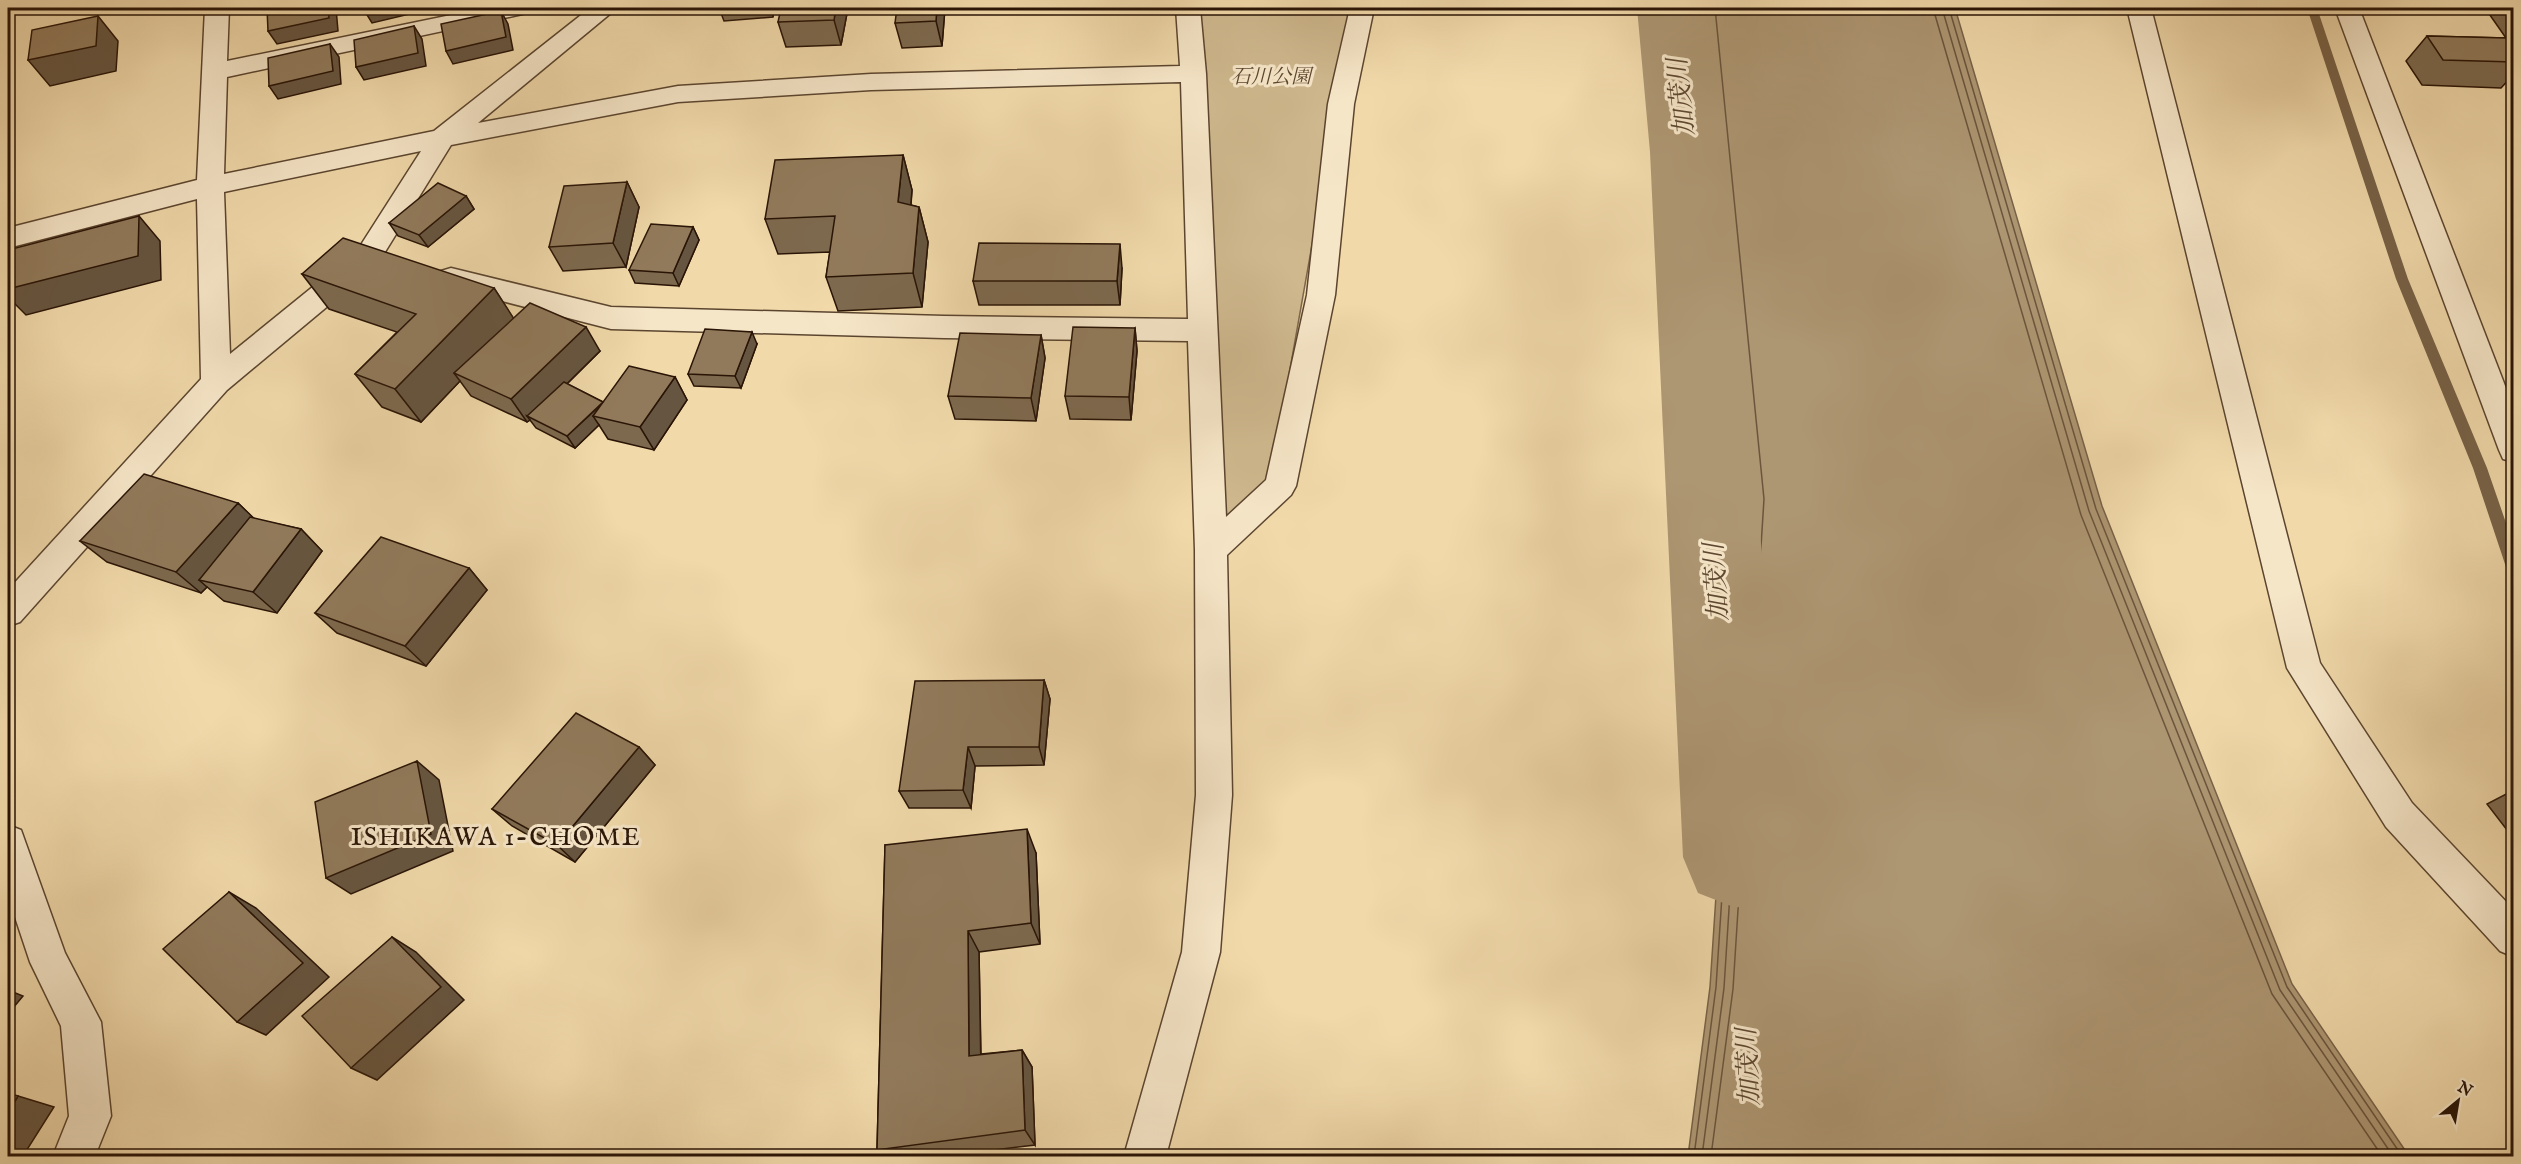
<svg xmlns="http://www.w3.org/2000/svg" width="2521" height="1164" font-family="'IM FELL English','Noto Serif JP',serif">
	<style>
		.green { fill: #cfb88e; stroke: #7c664a; stroke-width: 1.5 }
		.water { fill: #ad9672; stroke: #786247; stroke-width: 1.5 }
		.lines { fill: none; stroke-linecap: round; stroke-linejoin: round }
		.shore { stroke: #6b553c; stroke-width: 1.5 }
		.stream { fill: #786247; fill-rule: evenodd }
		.river { fill: #ad9672; fill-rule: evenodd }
		.minor-casing { stroke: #5b452f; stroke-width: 3 }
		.minor { fill: #f6e6c8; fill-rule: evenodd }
		.wall { fill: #7d694e; stroke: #291406; stroke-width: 1.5 }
		.shaded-wall { fill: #665540; stroke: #291406; stroke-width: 1.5 }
		.building { fill: #917a5b; stroke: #291406; stroke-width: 1.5 }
		.labels { text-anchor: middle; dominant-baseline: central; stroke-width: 6; stroke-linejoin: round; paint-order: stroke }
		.far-park-label { font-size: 20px; font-style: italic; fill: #5b452f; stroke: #f6e6c8 }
		.water-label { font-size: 26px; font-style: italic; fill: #5e4831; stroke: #f6e6c8 }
		.neighbourhood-label { font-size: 26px; letter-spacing: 1.5px; fill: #291406; stroke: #f6e6c8 }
	</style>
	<rect width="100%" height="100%" fill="#f1d9aa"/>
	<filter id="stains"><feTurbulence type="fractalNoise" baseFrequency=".00333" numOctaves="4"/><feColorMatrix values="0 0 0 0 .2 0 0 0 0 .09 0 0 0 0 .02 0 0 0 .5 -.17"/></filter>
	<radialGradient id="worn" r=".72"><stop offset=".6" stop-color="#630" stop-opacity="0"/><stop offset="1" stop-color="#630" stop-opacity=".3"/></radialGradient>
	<!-- green -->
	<path class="green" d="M1198,8H1354L1270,482L1224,523Z"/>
	<!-- water -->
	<path class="water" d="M1693,8H1955L2102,506L2292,984L2409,1156H1688L1710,987L1742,499Z"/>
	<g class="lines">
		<!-- shore -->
		<g class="shore">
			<path d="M1933,8L2081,515L2272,994L2382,1156"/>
			<path d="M1942,8L2089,511L2280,990L2393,1156"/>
			<path d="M1949,8L2096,509L2287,987L2402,1156"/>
			<path d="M1694,1156L1716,987L1748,499L1699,8"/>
			<path d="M1702,1156L1724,988L1755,499L1706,8"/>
			<path d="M1711,1156L1733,989L1764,499L1715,8"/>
		</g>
		<!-- stream -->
		<path class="stream" d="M2307,8H2317L2408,279L2487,468L2514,546V576L2509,574L2507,570L2473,468L2396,279Z"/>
		<!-- river -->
		<path class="river" d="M1637,8H1707L1726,152L1789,857L1774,893L1736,908L1698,893L1683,857L1650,152Z"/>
		<!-- minor casing -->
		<g class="minor-casing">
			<g id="minor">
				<path d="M205,8H229L227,61L485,8H530L527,13L518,15L227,77L224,174L434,131L590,8H617L478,123L678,86L871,74L1180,66L1176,8H1200L1206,74L1226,517L1266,480L1307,295L1328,104L1350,8H1374L1354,104L1335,295L1296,486L1291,495L1227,555L1232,795L1220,952L1166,1156H1124L1182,952L1196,795L1195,550L1188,341L944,338L611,329L451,288L441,285L437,278L441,271L451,268L611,307L944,316L1188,319L1181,82L871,90L678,102L451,145L377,265L227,390L20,622L8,626V590L201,379L197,199L8,248V228L197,180ZM421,151L357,251L230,354L224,192Z"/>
				<path d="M2127,8H2151L2320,663L2412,803L2514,910V957L2500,951L2386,827L2287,668Z"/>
				<path d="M2335,8H2359L2514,409V462L2503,459L2499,450Z"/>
				<path d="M8,825L21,830L65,953L101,1022L111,1116L95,1156H53L69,1116L61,1026L30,962L8,896Z"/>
			</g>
		</g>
		<!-- minor -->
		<use href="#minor" class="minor"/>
	</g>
	<!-- wall -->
	<g class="wall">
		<path d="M719,8H774L773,17L724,21Z"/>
		<path d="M848,8L841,45L786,47L778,22Z"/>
		<path d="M945,8L942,46L902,48L895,23Z"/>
		<path d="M2485,8H2514V74L2501,88L2422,85L2406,61L2427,36L2506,38Z"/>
		<path d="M903,155L912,190L911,205L919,207L928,242L922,307L838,311L826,277L830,252L778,254L765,219Z"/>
		<path d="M627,182L639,207L626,267L563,271L549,247Z"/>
		<path d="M466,196L474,209L428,247L398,236L389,223Z"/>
		<path d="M693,227L699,240L679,286L635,283L629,270Z"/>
		<path d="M1122,268L1120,305H979L973,281Z"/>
		<path d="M302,274L494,288L513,318L600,351L567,384L603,402L675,377L687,400L654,450L608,439L599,425L575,448L536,428L530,420L527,422L471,396L460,381L421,422L382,407L355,374L397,332L329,309Z"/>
		<path d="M1135,328L1137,351L1131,420L1070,419L1065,396Z"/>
		<path d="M1041,335L1045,358L1036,421L955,419L948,396Z"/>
		<path d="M757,344L741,388L694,386L688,374Z"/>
		<path d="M238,503L254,519L301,529L322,551L277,613L224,601L207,587L201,593L107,562L80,541Z"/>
		<path d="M469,568L487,590L426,666L337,633L315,613Z"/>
		<path d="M1044,680L1050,699L1044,765L975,766L971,808H909L899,791Z"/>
		<path d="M639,747L655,765L575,862L512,826L492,809Z"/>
		<path d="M2514,790V839L2487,804Z"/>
		<path d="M885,845L1036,853L1040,944L979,952L981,1054L1022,1050L1032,1067L1035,1145L945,1156H885L877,1150Z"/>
	</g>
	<!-- shaded-wall -->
	<g class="shaded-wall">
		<path d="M328,8H336L338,31L277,44L268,31Z"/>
		<path d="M374,8H431V9L372,23L364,10Z"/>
		<path d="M770,8H774L773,17Z"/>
		<path d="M836,8H848L841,45L834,20Z"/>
		<path d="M937,8H945L942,46L936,21Z"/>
		<path d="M501,11L508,24L513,50L453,64L446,51Z"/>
		<path d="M98,16L118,41L116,71L50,86L28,60Z"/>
		<path d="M414,26L422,39L426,66L364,80L356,67Z"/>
		<path d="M330,44L339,57L341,84L278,99L269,86Z"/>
		<path d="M903,155L912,190L908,237L898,202Z"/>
		<path d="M627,182L639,207L626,267L613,243Z"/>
		<path d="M466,196L474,209L428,247L419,235Z"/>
		<path d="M919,207L928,242L922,307L913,273Z"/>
		<path d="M139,216L160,241L161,280L26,315L8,297V289Z"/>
		<path d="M693,227L699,240L679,286L673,273Z"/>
		<path d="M1120,244L1122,268L1120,305L1117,281Z"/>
		<path d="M494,288L516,322L454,373L460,381L421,422L395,389Z"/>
		<path d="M586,327L600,351L532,418L527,416L530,420L527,422L511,399Z"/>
		<path d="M1135,328L1137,351L1131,420L1129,397Z"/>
		<path d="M752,332L757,344L741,388L735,376Z"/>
		<path d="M1041,335L1045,358L1036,421L1031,398Z"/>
		<path d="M675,377L687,400L654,450L640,427Z"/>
		<path d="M604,402L593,416L599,425L575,448L567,436Z"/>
		<path d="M238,503L261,525L199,580L207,587L201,593L176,572Z"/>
		<path d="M301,529L322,551L277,613L253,592Z"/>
		<path d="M469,568L487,590L426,666L405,646Z"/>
		<path d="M1044,680L1050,699L1044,765L1039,747Z"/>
		<path d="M639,747L655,765L575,862L557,845Z"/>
		<path d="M968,747L975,766L971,808L963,790Z"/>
		<path d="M417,761L439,780L453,851L351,894L326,878Z"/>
		<path d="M1027,829L1036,853L1040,944L1031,923Z"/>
		<path d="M229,892L256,908L329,977L266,1035L237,1022Z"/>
		<path d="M968,931L979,952L981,1073L969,1056Z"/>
		<path d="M392,937L416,952L464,1000L377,1080L351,1068Z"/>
		<path d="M8,990L23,996L8,1014Z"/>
		<path d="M1022,1050L1032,1067L1035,1145L1025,1130Z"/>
		<path d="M18,1096L54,1107L23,1156H8V1113Z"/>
	</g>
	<!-- building -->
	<g class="building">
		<path d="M267,8H328L329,18L268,31Z"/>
		<path d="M364,8H374L364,10Z"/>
		<path d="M781,8H836L834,20L778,22Z"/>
		<path d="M897,8H937L936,21L895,23Z"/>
		<path d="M501,11L506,37L446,51L441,24Z"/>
		<path d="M98,16L96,46L28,60L32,30Z"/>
		<path d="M414,26L418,53L356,67L354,40Z"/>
		<path d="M2427,36L2507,38L2514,48V62L2443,60Z"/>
		<path d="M330,44L333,71L269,86L268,58Z"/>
		<path d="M903,155L898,202L919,207L913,273L826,277L835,216L765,219L775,160Z"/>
		<path d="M627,182L613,243L549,247L564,186Z"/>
		<path d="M438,183L466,196L419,235L389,223Z"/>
		<path d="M139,216L138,256L8,289V250Z"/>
		<path d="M651,224L693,227L673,273L629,270Z"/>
		<path d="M343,238L494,288L395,389L355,374L416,314L302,274Z"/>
		<path d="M979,243L1120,244L1117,281H973Z"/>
		<path d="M530,303L586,327L511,399L454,373Z"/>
		<path d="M1073,327L1135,328L1129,397L1065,396Z"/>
		<path d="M705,329L752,332L735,376L688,374Z"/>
		<path d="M960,333L1041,335L1031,398L948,396Z"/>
		<path d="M629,366L675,377L640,427L593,416Z"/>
		<path d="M564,382L603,402L567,436L527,416Z"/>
		<path d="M144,474L238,503L176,572L80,541Z"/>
		<path d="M250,517L301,529L253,592L199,580Z"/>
		<path d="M381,537L469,568L405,646L315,613Z"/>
		<path d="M1044,680L1039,747H968L963,790L899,791L915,681Z"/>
		<path d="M576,713L639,747L557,845L492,809Z"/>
		<path d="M417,761L431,834L326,878L315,802Z"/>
		<path d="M1027,829L1031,923L968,931L969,1056L1022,1050L1025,1130L877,1150L885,845Z"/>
		<path d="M229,892L303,963L237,1022L163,949Z"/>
		<path d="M392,937L441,987L351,1068L302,1016Z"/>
		<path d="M8,1093L18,1096L8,1113Z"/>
	</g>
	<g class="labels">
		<!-- far-park labels -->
		<g class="far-park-label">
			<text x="1271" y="77">石川公園</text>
		</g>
		<!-- water labels -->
		<g class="water-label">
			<text transform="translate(1682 97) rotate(-96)">加茂川</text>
			<text transform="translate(1717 582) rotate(-94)">加茂川</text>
			<text transform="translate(1749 1067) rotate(-93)">加茂川</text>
		</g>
		<!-- neighbourhood labels -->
		<g class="neighbourhood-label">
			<text x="496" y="837">ISHIKAWA 1-CHOME</text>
		</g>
	</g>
	<!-- margin -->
	<rect width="2521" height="1164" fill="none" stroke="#f1d9aa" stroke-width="30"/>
	<rect x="9" y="9" width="2503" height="1146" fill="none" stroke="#291406" stroke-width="3"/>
	<rect x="15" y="15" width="2491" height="1134" fill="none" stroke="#291406" stroke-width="1.5"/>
	<!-- north arrow -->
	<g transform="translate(2458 1101) rotate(30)" stroke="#f6e6c8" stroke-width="4.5" paint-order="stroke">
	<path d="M0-4.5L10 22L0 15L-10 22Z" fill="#291406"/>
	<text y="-9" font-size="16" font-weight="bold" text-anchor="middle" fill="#291406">N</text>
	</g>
	<rect width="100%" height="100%" filter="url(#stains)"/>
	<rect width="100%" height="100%" fill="url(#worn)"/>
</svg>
